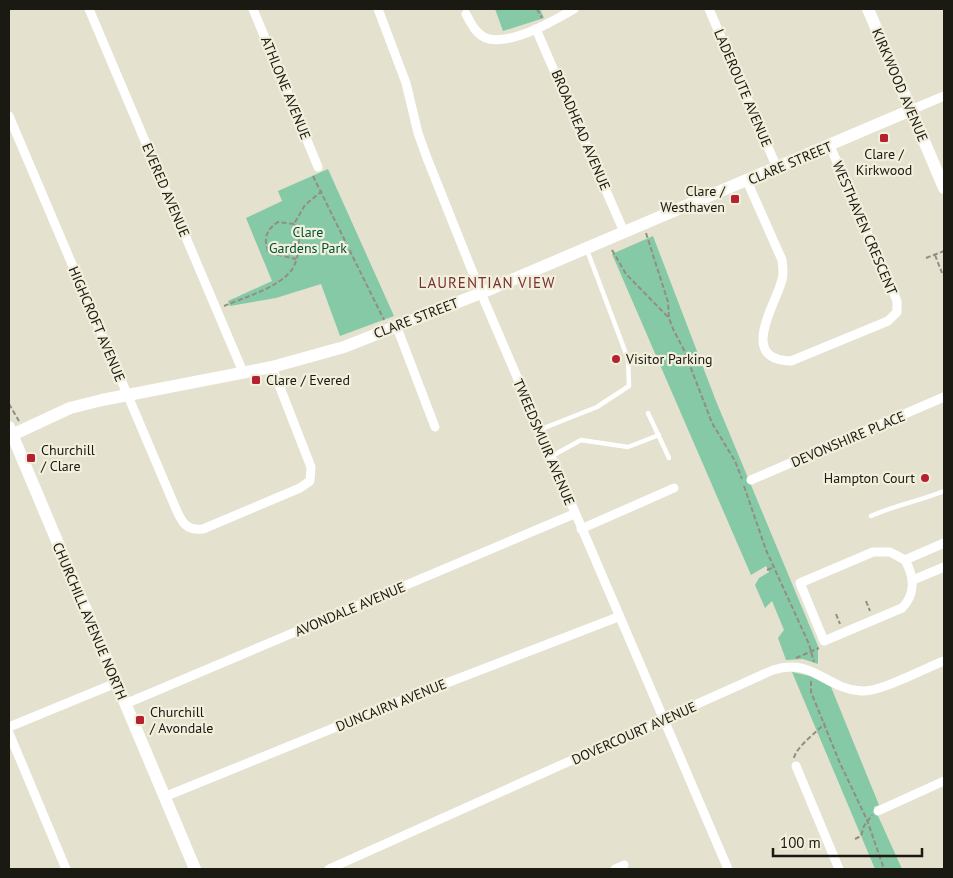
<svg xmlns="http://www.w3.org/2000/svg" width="953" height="878" font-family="'PT Sans',sans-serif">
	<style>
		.green { fill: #86c9a6 }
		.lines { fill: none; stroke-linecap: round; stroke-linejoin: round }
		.path { stroke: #928f82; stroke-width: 2; stroke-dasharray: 5 2.5; stroke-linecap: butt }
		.lane { stroke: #fff; stroke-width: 4.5 }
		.street { stroke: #fff; stroke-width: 9 }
		.secondary { stroke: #fff; stroke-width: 12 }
		.poi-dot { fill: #b42230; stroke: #f2efdc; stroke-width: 2 }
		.labels { text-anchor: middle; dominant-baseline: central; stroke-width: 4.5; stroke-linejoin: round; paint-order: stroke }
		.street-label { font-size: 14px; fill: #1a1912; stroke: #f2efdc }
		.poi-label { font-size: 14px; fill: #1a1912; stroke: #f2efdc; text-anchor: start }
		.park-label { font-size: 14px; fill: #005235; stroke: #f2efdc }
		.neighbourhood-label { font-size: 15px; letter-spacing: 1px; fill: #773030; stroke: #f2efdc }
	</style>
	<rect width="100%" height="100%" fill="#e5e1cf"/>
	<!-- green -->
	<g class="green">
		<path d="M495,9H540L544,18L503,31Z"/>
		<path d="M328,169L394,316L340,336L321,284L276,298L230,306L228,301L272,281L246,218L282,201L278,191Z"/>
		<path d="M653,236L716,401L818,646V664L803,659L786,660L778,638L784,630L772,601L765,608L755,585L759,578L769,572L766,566L751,575L612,254Z"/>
		<path d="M792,672L810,676L831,687L879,805L874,807L902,869H875Z"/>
	</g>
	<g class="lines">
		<!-- path -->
		<g class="path">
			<path d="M537,9L542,18"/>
			<path d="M313,176L384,320"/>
			<path d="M294,224L278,222C267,229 263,238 268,251L271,253L296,259"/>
			<path d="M646,233L668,302L669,318L673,329L684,350L712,423L735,461L742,479"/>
			<path d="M612,250L626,274L669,318"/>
			<path d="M935,255L942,273"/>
			<path d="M926,258L944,251"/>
			<path d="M224,306C245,297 275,289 290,272C296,266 298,254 299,246C299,238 298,229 294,224L305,205L322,191"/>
			<path d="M9,404L19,421"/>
			<path d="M744,486L766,550L809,644L814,662"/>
			<path d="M767,570L774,567"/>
			<path d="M866,601L870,611"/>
			<path d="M836,614L840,624"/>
			<path d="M796,658L819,648"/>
			<path d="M811,681V692L839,761L867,820L884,869"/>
			<path d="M794,758C796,747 816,733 825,723"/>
			<path d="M855,839L861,836L864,826L872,815"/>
		</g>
		<!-- lane -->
		<g class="lane">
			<path d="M648,413L669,458"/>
			<path d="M539,430L597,407L629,386L628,359L587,250"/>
			<path d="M552,456L581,440L628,447L659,435"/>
			<path d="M871,516C895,505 920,501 944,491"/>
		</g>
		<!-- street -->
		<g class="street">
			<path d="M89,9L243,372"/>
			<path d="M253,9L318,167"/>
			<path d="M378,9L406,83L418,133L427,158L481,293L728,869"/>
			<path d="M709,9L777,168"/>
			<path d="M466,14C471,24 477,36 489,39C515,44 553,21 574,9"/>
			<path d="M536,29L624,232"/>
			<path d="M911,110L944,96"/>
			<path d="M9,116L176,509C182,523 187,531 203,529L300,488L310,481L311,467L272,367"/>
			<path d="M747,181L782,260C783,269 784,275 781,283C774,307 739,360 791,361L888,321L897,312V301L830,146"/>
			<path d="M396,325L435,427"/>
			<path d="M751,480L944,397"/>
			<path d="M581,529L674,488"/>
			<path d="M873,552H890L905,560C914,576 916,594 902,608L824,641L800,583Z"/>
			<path d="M905,560L944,543"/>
			<path d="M913,580L944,567"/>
			<path d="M125,704L574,514"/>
			<path d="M9,727L116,683"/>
			<path d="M9,733L66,869"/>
			<path d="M796,766L839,869"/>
			<path d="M164,797L400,701L618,617"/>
			<path d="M878,811L944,781"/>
			<path d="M329,869L773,670C813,657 826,689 861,691C879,693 925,668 944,661"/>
			<path d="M615,869L624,865"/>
		</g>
		<!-- secondary -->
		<g class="secondary">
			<path d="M868,9L944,188"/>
			<path d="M9,427L195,869"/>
			<path d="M12,435L70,408L102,400L272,367L344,347L481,293L911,110"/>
		</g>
	</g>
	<!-- markers -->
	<g class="poi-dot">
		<rect x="879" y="133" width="10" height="10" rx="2.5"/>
		<rect x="730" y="194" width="10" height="10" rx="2.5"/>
		<circle cx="616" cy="359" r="5"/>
		<rect x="251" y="375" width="10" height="10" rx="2.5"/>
		<rect x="26" y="453" width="10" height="10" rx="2.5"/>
		<circle cx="925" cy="478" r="5"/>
		<rect x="135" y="715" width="10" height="10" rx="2.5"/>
	</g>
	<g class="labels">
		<!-- street labels -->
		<g class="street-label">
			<text transform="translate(900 85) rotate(67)">KIRKWOOD AVENUE</text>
			<text transform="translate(286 88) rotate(68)">ATHLONE AVENUE</text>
			<text transform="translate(743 88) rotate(67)">LADEROUTE AVENUE</text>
			<text transform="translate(581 130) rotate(67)">BROADHEAD AVENUE</text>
			<text transform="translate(790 163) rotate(-23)">CLARE STREET</text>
			<text transform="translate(166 190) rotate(67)">EVERED AVENUE</text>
			<text transform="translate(865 228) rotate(67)">WESTHAVEN CRESCENT</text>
			<text transform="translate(416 318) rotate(-21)">CLARE STREET</text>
			<text transform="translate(97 324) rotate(67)">HIGHCROFT AVENUE</text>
			<text transform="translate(848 439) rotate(-23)">DEVONSHIRE PLACE</text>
			<text transform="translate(544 442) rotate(67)">TWEEDSMUIR AVENUE</text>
			<text transform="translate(350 609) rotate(-23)">AVONDALE AVENUE</text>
			<text transform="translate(90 621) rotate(67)">CHURCHILL AVENUE NORTH</text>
			<text transform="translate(391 705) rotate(-22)">DUNCAIRN AVENUE</text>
			<text transform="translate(634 733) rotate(-24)">DOVERCOURT AVENUE</text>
		</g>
		<!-- poi labels -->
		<g class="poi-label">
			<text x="884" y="154" text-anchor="middle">Clare /<tspan x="884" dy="16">Kirkwood</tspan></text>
			<text x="725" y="191" text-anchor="end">Clare /<tspan x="725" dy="16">Westhaven</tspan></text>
			<text x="626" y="359">Visitor Parking</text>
			<text x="266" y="380">Clare / Evered</text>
			<text x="41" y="450">Churchill<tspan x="41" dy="16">/ Clare</tspan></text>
			<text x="915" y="478" text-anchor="end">Hampton Court</text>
			<text x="150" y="712">Churchill<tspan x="150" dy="16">/ Avondale</tspan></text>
		</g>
		<!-- park labels -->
		<g class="park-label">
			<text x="308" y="232">Clare<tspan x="308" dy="16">Gardens Park</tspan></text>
		</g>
		<!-- neighbourhood labels -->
		<g class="neighbourhood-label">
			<text x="487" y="282">LAURENTIAN VIEW</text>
		</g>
	</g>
	<!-- border -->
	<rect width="953" height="878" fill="none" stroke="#1a1912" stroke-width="20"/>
	<!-- scale -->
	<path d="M773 848v8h149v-8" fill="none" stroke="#1a1912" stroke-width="2.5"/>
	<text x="780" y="848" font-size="15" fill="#1a1912" stroke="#f2efdc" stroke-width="4" paint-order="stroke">100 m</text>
</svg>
